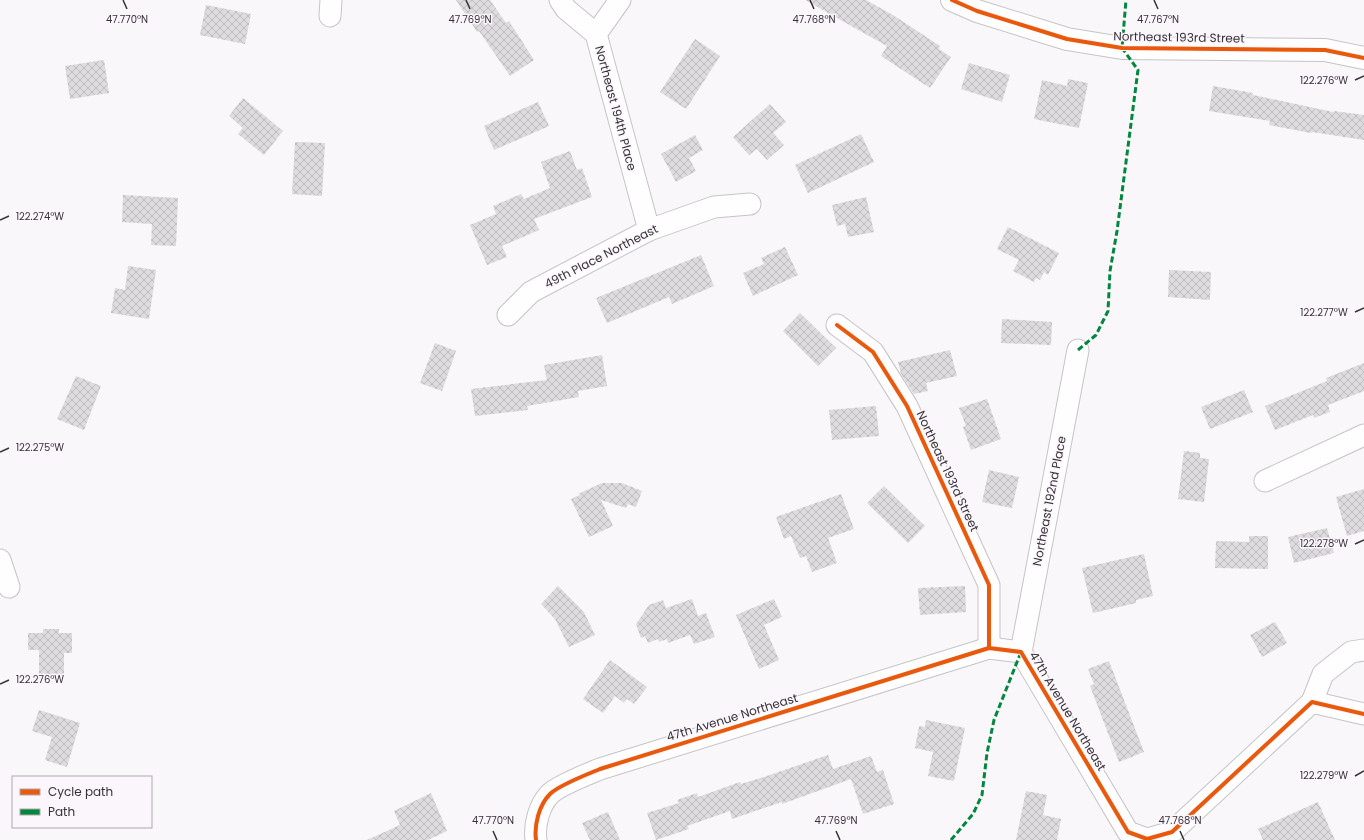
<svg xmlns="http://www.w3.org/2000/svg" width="1364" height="840" font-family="Poppins,sans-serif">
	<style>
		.building { fill: url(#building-cross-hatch) }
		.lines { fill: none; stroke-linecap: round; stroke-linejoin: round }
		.minor-casing { stroke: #c6c4c7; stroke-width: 23 }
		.tertiary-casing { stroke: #c6c4c7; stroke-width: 24 }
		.minor { stroke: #fefefe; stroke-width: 21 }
		.tertiary { stroke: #fefefe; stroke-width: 22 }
		.quiet { stroke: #00873e; stroke-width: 3; stroke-dasharray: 6 3; stroke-linecap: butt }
		.cycleway-casing { stroke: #fbf6fc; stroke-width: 6 }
		.cycleway { stroke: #e8590c; stroke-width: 4 }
		.ticks { fill: none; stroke: #353335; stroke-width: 1.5 }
		.labels { text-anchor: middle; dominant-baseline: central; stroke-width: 3; stroke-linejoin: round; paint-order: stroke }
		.street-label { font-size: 12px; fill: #353335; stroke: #fbf6fc }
		.ticks-label { font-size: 10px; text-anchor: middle; fill: #353335; stroke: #fbf6fc; stroke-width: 3; stroke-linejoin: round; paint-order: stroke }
	</style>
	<defs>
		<pattern id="building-cross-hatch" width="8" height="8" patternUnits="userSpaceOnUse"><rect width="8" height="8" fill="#dddbde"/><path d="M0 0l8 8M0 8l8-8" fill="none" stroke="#bebcbf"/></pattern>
	</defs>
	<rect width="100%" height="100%" fill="#faf7fb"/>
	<!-- building -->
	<g class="building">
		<path d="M456,0H490L506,23L509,21L534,60L510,76L479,31L477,32Z"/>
		<path d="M805,0H866L893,15L940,46L939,49L951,57L930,88L881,56L887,46Z"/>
		<path d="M206,5L251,14L245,44L200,35Z"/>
		<path d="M695,39L720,56L686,109L660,92Z"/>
		<path d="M104,60L109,93L70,99L65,66Z"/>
		<path d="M969,63L1010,75L1002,102L961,89Z"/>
		<path d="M1068,79L1088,83L1079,128L1034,119L1042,80L1067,86Z"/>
		<path d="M1213,86L1253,93V95L1333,112L1334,111L1364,115V140L1312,132L1311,133L1269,125L1270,121L1209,111Z"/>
		<path d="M243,98L283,131L264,155L238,134L243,128L229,116Z"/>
		<path d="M538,102L549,126L494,150L484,126Z"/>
		<path d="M770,104L786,122L773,133L784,145L767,160L757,149L749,155L733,137Z"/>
		<path d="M861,134L874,162L808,193L795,165Z"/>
		<path d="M695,135L703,150L689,158L696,171L676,182L661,154Z"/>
		<path d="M295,142L325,143L322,196L292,194Z"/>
		<path d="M570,151L577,170L582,168L592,197L534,219L539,230L502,246L507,257L487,265L470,225L496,214L493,206L521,194L524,199L550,188L541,162Z"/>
		<path d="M123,195L178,198L176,246L151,245L152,224L122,222Z"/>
		<path d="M866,197L874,232L848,237L845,224L837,226L832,205Z"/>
		<path d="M1008,227L1059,253L1048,275L1044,272L1040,280L1036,278L1034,282L1013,271L1019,260L997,249Z"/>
		<path d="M785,247L798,275L753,296L743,273L764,264L761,258Z"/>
		<path d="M701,255L714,286L672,304L669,297L607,323L596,298Z"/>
		<path d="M128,266L156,270L149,319L111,313L115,288L125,290Z"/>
		<path d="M1169,270L1211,272L1210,300L1168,297Z"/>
		<path d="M800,313L836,348L818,366L783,331Z"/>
		<path d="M1002,319L1052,322L1051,345L1001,343Z"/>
		<path d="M435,343L456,351L442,391L420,383Z"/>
		<path d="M950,350L957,376L926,383L928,391L914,394L901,374L898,362Z"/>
		<path d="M602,355L607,386L578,391L579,397L527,406L528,410L475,416L471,389L547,380L544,365Z"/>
		<path d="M1364,363V391L1328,405L1330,412L1314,418L1313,415L1275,430L1265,406L1327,381L1326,378Z"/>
		<path d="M76,376L101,386L84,430L57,419Z"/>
		<path d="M1244,390L1253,412L1210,429L1201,407Z"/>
		<path d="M987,399L1001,439L971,450L963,427L966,426L959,408Z"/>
		<path d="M876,406L879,436L832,440L829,410Z"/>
		<path d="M1184,451L1200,453V458L1209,459L1204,502L1178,499Z"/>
		<path d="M989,470L1019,477L1012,508L982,502Z"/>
		<path d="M602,483H622L642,491L636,507L628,504L626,508L601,500L613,526L589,537L571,499L580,495L578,494Z"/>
		<path d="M884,486L925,526L908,543L867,503Z"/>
		<path d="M1364,489V531L1347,536L1336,497Z"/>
		<path d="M841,494L854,529L828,538L837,563L812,572L806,556L800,558L791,536L784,539L776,517Z"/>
		<path d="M1327,528L1334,553L1294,563L1288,537Z"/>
		<path d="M1249,536H1268V569L1215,568L1216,541L1249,542Z"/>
		<path d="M1144,554L1153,596L1136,600V603L1093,613L1082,568Z"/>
		<path d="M558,586L584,612L595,635L569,647L555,619L541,604Z"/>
		<path d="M965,586L966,612L920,615L918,588Z"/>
		<path d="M692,599L698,616L706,613L715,637L694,644L690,635L668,643L667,639L659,642L658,639L648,643L645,636L641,638L636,624L649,605L663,600L666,608Z"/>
		<path d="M774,599L782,617L764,625L779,660L759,669L736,615Z"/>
		<path d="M1275,622L1287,643L1262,657L1250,635Z"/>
		<path d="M43,629H59V633H72V653H64V677L39,678V650H28V633H43Z"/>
		<path d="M610,660L647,687L634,704L627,699L624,703L615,696L603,713L583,699Z"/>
		<path d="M1109,661L1144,752L1119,762L1090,686L1094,684L1088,669Z"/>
		<path d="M39,710L80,723L67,767L45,760L52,737L32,731Z"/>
		<path d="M926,720L965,728L954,781L928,776L933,752L915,748L919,726L925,727Z"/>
		<path d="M828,755L833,769L871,756L877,772L883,770L894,804L863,814L851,779L782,804V802L732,819L730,811L687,826L689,829L656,840L647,813L679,803L677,800L697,793L698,797L740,782L741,784L764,777Z"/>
		<path d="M1026,791L1047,795L1043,815L1061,819L1057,840H1016Z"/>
		<path d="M431,793L447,831L428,840H367L400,825L394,811Z"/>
		<path d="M1318,802L1335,840H1263L1258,829Z"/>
		<path d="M608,812L620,840H590L582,823Z"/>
	</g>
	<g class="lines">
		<!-- minor casing -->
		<g class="minor-casing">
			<g id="minor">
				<path d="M560,0L566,9L596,34L649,230"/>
				<path d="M330,16L331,0"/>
				<path d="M596,34L620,0"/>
				<path d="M508,315L531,292L649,230L714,207L750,204"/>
				<path d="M837,325L873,352L907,406L989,585V648"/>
				<path d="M1265,481L1364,435"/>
				<path d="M0,560L9,587"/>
				<path d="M1021,652L1128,832L1147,839L1172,832L1312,702L1364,714"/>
				<path d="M1021,652L1078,350"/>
				<path d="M1312,702L1323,674L1351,652L1364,650"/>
				<path d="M536,840C534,825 539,805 550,794C559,785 588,774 600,769L989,648L1021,652"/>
			</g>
		</g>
		<!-- tertiary casing -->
		<g class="tertiary-casing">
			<path id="tertiary" d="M952,0L977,11L1067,39L1122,48L1325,50L1364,58"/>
		</g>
		<!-- minor -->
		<use href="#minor" class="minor"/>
		<!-- tertiary -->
		<use href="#tertiary" class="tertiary"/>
		<!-- quiet -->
		<g class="quiet">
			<path d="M1078,350L1096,335L1108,311L1110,271L1117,231L1138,70L1122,48L1126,0"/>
			<path d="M951,840L973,814L982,795L987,753L994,720L1021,652"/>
		</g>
		<!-- cycleway casing -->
		<g class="cycleway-casing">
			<g id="cycleway">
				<path d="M952,0L977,11L1067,39L1122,48L1325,50L1364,58"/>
				<path d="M837,325L873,352L907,406L989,585V648"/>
				<path d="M536,840C534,825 539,805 550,794C559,785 588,774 600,769L989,648L1021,652L1128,832L1147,839L1172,832L1312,702L1364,714"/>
			</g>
		</g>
		<!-- cycleway -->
		<use href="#cycleway" class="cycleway"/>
	</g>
	<!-- ticks -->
	<path class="ticks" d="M123,0L127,9M466,0L470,9M810,0L814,9M1154,0L1158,9M1355,80L1364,76M0,220L9,216M1355,312L1364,308M0,452L9,448M1355,544L1364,540M0,684L9,680M1355,776L1364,771M493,831L497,840M836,831L840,840M1180,831L1184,840"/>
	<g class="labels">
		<!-- street labels -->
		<g class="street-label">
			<text transform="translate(1179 37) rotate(1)">Northeast 193rd Street</text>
			<text transform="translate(616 108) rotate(75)">Northeast 194th Place</text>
			<text transform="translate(601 256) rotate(-27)">49th Place Northeast</text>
			<text transform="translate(948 471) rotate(65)">Northeast 193rd Street</text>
			<text transform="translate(1049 501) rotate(-79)">Northeast 192nd Place</text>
			<text transform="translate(1068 711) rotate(59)">47th Avenue Northeast</text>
			<text transform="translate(732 717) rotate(-17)">47th Avenue Northeast</text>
		</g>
	</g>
	<g class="ticks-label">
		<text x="127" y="23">47.770°N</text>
		<text x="470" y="23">47.769°N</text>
		<text x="814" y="23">47.768°N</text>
		<text x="1158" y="23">47.767°N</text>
		<text x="1324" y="84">122.276°W</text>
		<text x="40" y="220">122.274°W</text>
		<text x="1324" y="316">122.277°W</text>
		<text x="40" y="451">122.275°W</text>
		<text x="1324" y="547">122.278°W</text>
		<text x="40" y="683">122.276°W</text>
		<text x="1324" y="779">122.279°W</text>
		<text x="493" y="824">47.770°N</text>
		<text x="836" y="824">47.769°N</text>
		<text x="1180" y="824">47.768°N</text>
	</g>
	<!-- legend -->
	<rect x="12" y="776" width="140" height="52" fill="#fbf6fc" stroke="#aca8ac"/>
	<rect x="20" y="789" width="20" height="6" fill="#e8590c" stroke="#aca8ac"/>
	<text x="48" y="796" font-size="12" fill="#353335">Cycle path</text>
	<rect x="20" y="809" width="20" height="6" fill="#00873e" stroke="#aca8ac"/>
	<text x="48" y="816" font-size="12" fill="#353335">Path</text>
</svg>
